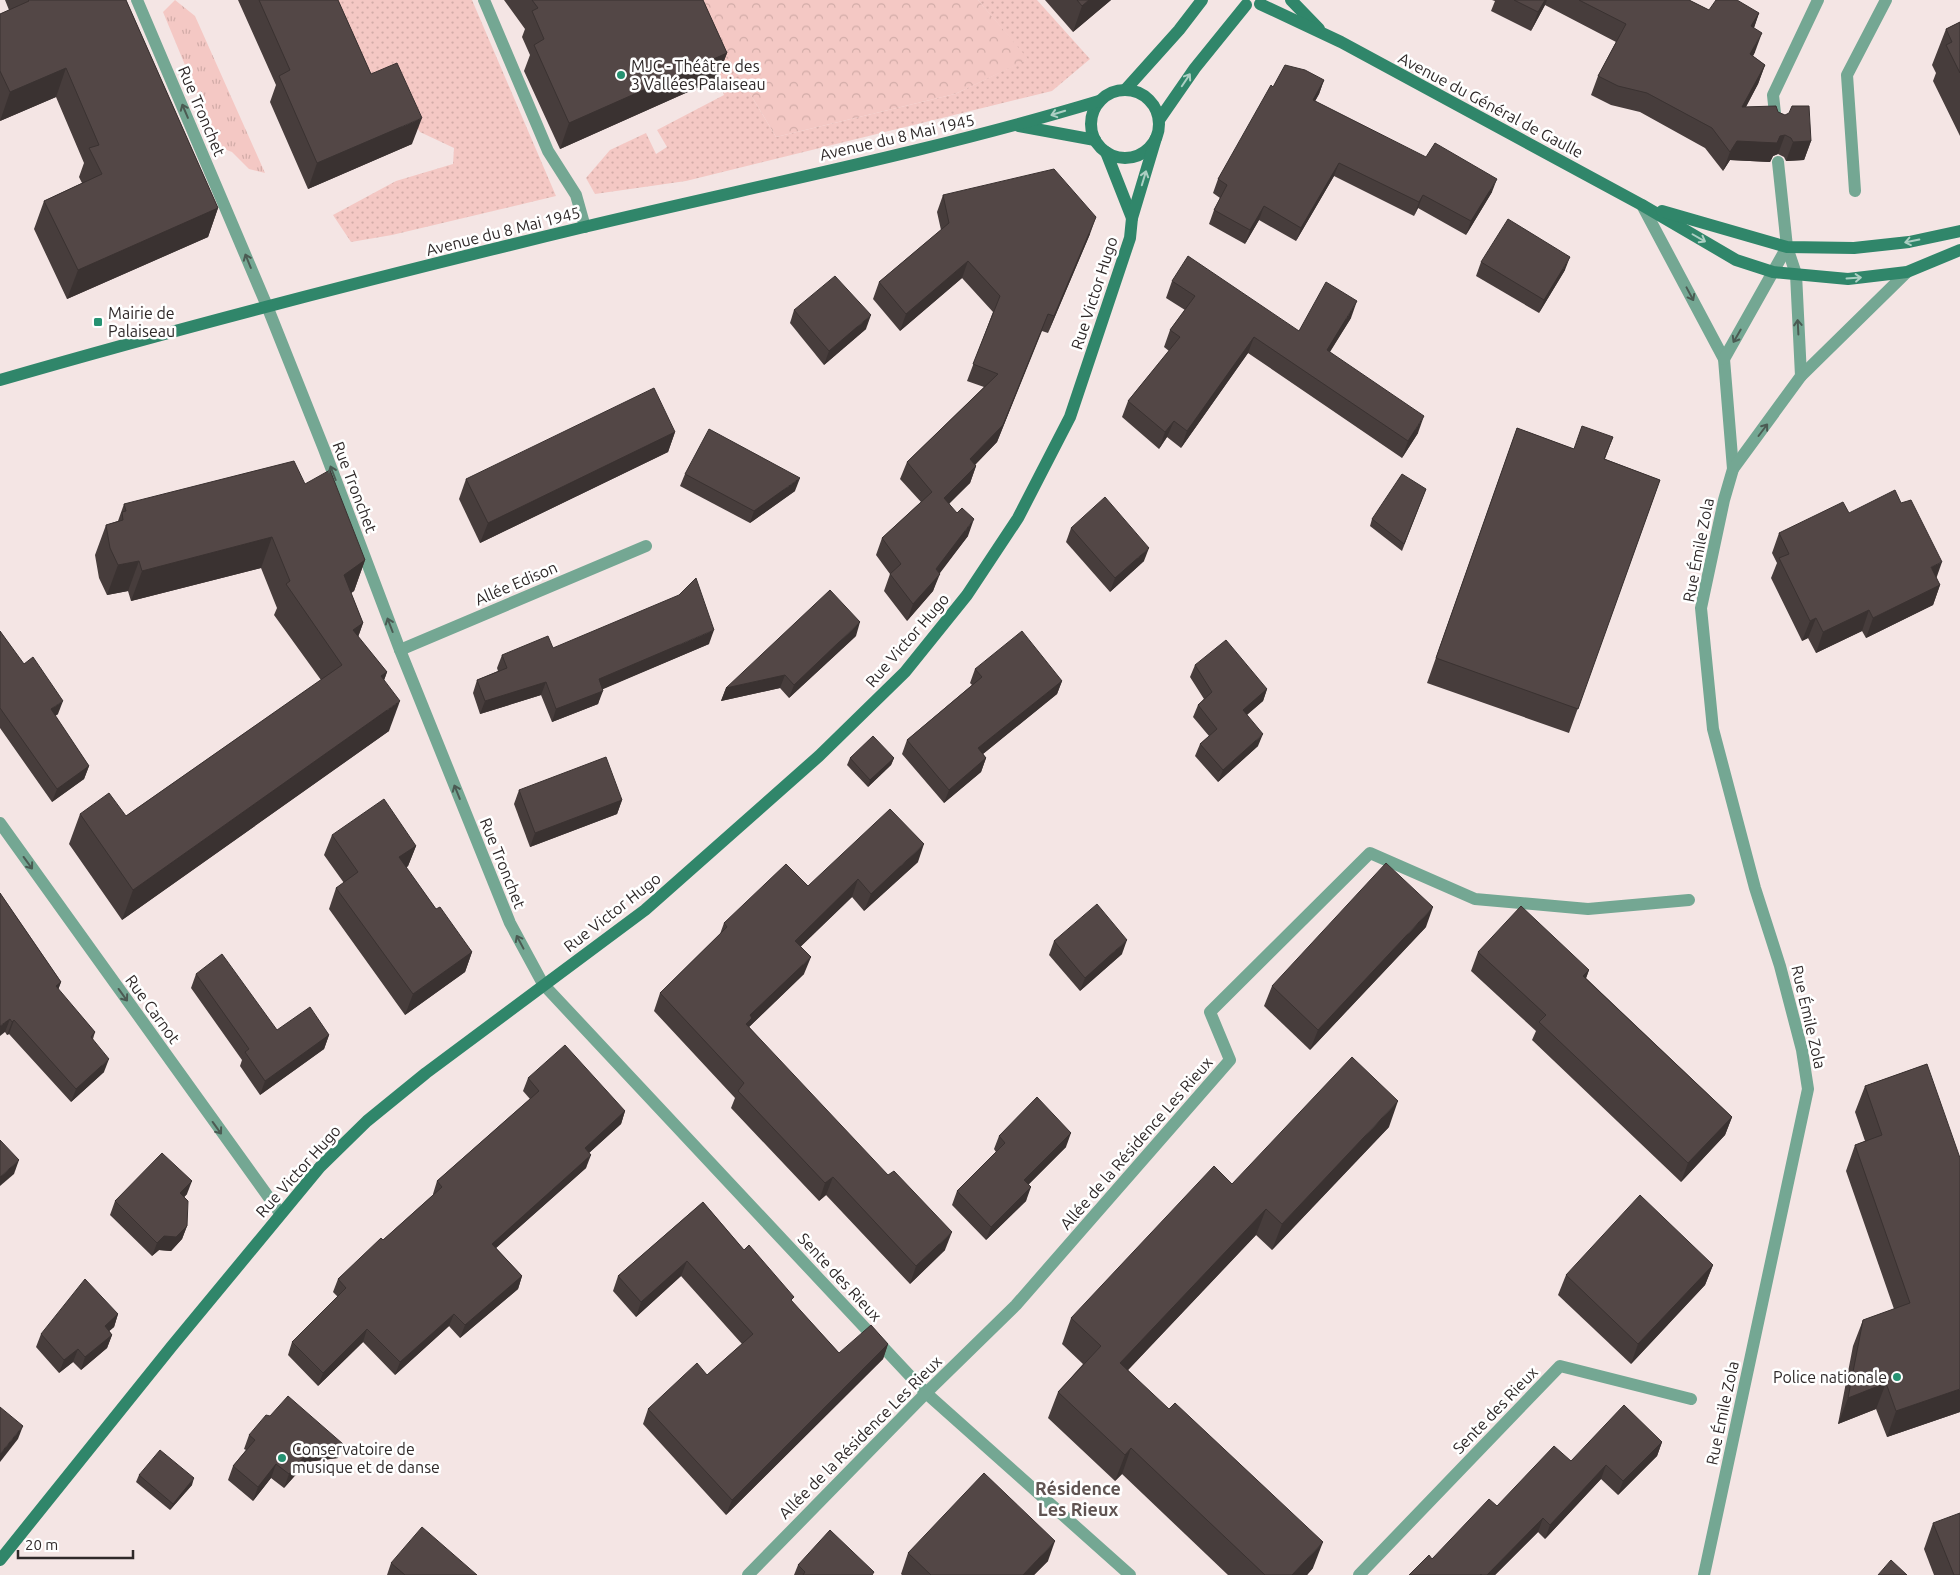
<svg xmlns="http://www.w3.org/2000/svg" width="1960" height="1575" font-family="Ubuntu,sans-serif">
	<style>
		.grass { fill: url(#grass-tufts) }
		.forest { fill: url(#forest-crowns) }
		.garden { fill: url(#garden-dots) }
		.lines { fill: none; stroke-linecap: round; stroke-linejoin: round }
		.lane { stroke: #74a793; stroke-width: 12 }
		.street { stroke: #74a793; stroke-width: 12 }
		.secondary { stroke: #30866a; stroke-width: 12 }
		.wall { fill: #473d3c }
		.shaded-wall { fill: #3a3231 }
		.building { fill: #534746; stroke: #3a3231 }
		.oneway { stroke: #accfc3 }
		.oneway2 { stroke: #4b5b53 }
		.poi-dot { fill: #269272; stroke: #fff; stroke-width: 2 }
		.labels { text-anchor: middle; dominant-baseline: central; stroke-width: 5; stroke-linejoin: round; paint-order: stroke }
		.poi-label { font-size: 16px; fill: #2f2929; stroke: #fff; text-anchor: start }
		.street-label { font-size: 16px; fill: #2f2929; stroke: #fff }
		.neighbourhood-label { font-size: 18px; font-weight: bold; fill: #605452; stroke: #fff }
	</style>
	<defs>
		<pattern id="grass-tufts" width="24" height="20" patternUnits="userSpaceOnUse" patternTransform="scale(1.25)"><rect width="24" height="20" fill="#f4c8c4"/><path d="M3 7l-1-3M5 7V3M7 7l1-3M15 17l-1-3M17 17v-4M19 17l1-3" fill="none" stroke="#d2aca8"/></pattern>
		<pattern id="forest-crowns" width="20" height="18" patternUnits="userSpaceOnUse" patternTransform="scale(1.25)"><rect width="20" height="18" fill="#f4c8c4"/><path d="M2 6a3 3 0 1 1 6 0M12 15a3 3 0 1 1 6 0" fill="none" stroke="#d2aca8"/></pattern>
		<pattern id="garden-dots" width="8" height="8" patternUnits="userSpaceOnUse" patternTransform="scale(1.25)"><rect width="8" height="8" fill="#f4c8c4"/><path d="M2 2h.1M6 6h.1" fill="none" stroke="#d2aca8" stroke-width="1.8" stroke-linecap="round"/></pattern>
	</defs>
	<rect width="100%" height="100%" fill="#f4e5e4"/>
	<!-- grass -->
	<path class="grass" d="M175,0L195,16L265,173L249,169L232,152L219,147L163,12Z"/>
	<!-- forest -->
	<path class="forest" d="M694,0H978L1029,59L955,94L776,137Z"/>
	<!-- garden -->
	<g class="garden">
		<path d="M320,0H472L556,196L392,235L351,242L333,215L396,181L453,164L454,148L420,132L388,86L362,96Z"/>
		<path d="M683,0H694L776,137L955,94L1028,59L978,0H1037L1090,59L1052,91L686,181L595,194L586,178L610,150L646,133L656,154L667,147L657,130L724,95Z"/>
	</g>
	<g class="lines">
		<!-- lane -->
		<g class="lane">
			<path d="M484,0L548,151L576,195L585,227"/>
			<path d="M1776,123L1773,95L1818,0"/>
			<path d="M1778,162L1787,247"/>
			<path d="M1855,191L1847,75L1886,0"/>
		</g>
		<!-- street -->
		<g class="street">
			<path d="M137,0L267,306L324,449L400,650L510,923L543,984L926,1393L1130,1575"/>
			<path d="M1642,205L1724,359L1733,469L1724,500L1701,608L1713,729L1755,888L1780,966L1802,1050L1808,1089L1704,1575"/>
			<path d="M1787,247L1796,274L1801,376"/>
			<path d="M1724,359L1787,247"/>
			<path d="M1733,469L1801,376L1907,272"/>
			<path d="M400,650L646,546"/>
			<path d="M0,823L280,1213"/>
			<path d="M748,1575L926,1393L1016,1305L1230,1060L1210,1012L1370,853L1475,899L1588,909L1689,900"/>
			<path d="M1359,1575L1560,1366L1691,1399"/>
		</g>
		<!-- secondary -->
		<g class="secondary">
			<path d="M1291,0L1319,29"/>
			<path d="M1260,4L1341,42L1642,205L1736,260L1773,272L1848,279L1907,272L1960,250"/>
			<path d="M1126,89L1179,30L1202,0"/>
			<circle cx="1125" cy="124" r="34"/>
			<path d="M1159,120L1195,68L1246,5"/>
			<path d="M1019,126L1095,140"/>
			<path d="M1106,152L1132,218"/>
			<path d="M1662,211L1787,247L1854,248L1909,242L1960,231"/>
			<path d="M0,380C193,324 389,274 584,227C756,186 930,152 1099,101"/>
			<path d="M0,1560L172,1346L320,1167L367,1121L426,1073L645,910L819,756L905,672L967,595L1018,518L1070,417L1130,238L1132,218L1156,138"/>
		</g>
	</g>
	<!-- wall -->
	<g class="wall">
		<path d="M5,0H126L218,208L208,237L67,299L34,229L44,201L82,183L79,177L84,163L56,97L0,121V14L9,10Z"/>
		<path d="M238,0H338L371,74L412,144L308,189L270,102L276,85Z"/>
		<path d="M504,0H703L727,53L717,79L560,149L524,71L530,55L522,37L525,29Z"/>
		<path d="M1045,0H1111L1073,32Z"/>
		<path d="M1492,0H1689L1709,10L1759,13L1754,28L1755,52L1753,56L1765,65L1758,84L1746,107L1778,112L1811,141L1804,160L1786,161L1784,157L1778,154L1773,156L1770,162L1730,160L1723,171L1705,148L1640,112L1611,105L1591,95L1598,76L1616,42L1545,5L1531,31L1491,11L1495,1Z"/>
		<path d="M1960,22V136L1933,81L1936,73L1932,65L1946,29Z"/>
		<path d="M1324,80L1319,94L1315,101L1492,192L1466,235L1418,208L1414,216L1334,176L1296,241L1259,220L1245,244L1209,224L1214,210L1220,198L1213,193L1218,179L1273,87Z"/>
		<path d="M943,195L1090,234L1048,333L1042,331L997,442L975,465L976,466L970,483L949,503L968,536L939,573L933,591L907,621L884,591L890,574L876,555L882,538L921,502L900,479L907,462L984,387L967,381L993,312L962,278L900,331L873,299L879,282L941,230L937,212Z"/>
		<path d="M1481,262L1565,270L1539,313L1476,276Z"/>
		<path d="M1172,281L1299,331L1351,318L1330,352L1418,433L1402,458L1248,353L1181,448L1167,437L1159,449L1122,417L1128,401L1169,351L1164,347L1170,330L1185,310L1166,298Z"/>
		<path d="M794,310L866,329L824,365L790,323Z"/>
		<path d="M1517,428L1574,449L1613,437L1605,459L1660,480L1569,733L1427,683Z"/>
		<path d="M675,432L668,452L480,543L459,499L466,479Z"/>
		<path d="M685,474L795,491L750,523L680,486Z"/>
		<path d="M305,484L365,560L354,591L351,593L363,623L358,637L387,672L384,680L389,731L122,920L69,844L80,814L126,816L321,680L274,615L277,608L261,568L131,601L128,591L107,595L99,578L95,555L106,525L118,521L124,504Z"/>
		<path d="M1426,489L1402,551L1370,526L1372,519Z"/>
		<path d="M1849,513L1936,578L1940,585L1933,605L1866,638L1862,631L1816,653L1808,638L1802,641L1771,578L1777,563L1772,553L1779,533Z"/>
		<path d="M1071,528L1144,561L1110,592L1066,542Z"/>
		<path d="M0,631L58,714L55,716L89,766L84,779L52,802L0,728Z"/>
		<path d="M856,636L789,698L780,688L721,701L726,688Z"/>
		<path d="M709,644L602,689L598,704L552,722L541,695L480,714L473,693L477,680L498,671L497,668L502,655L553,648Z"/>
		<path d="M1195,665L1267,689L1263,701L1247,715L1258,746L1218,782L1195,756L1200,744L1209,736L1193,717L1198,705L1204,699L1190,677Z"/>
		<path d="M975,669L1062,681L1057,694L983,754L986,758L981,772L944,803L902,754L907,740L972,685L970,683Z"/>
		<path d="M850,758H894L891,765L868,787L847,765Z"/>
		<path d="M519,790L622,800L617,814L530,847L514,804Z"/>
		<path d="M332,835L416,846L408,866L406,868L436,909L472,952L465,972L405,1015L329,909L336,888L344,883L324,855Z"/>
		<path d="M918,862L864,911L852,897L801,946L804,974L749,1027L945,1250L910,1284L826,1195L819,1201L731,1108L735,1098L654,1011L660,993L720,934L724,923L808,886Z"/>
		<path d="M0,893L61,982L58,990L95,1032L93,1039L104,1072L71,1102L9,1034L7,1035L5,1032Z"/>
		<path d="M1426,927L1310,1050L1264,1006L1272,986Z"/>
		<path d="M1054,941L1122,954L1080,991L1049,955Z"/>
		<path d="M1478,952L1589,970L1586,978L1732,1117L1725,1135L1681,1182L1532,1040L1536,1031L1471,971Z"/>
		<path d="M196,974L277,1030L329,1035L324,1049L260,1095L240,1066L242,1060L191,988Z"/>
		<path d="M1927,1064L1960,1412L1887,1437L1876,1409L1838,1424L1853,1346L1863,1320L1894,1309L1846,1171L1855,1145L1865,1141L1855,1112L1865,1086Z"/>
		<path d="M528,1078L625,1111L621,1124L589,1153L586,1168L496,1248L522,1276L518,1289L460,1338L449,1326L395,1375L363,1342L318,1386L288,1355L292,1342L338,1297L333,1292L338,1279L383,1240L433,1195V1194L437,1181L530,1099L523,1091Z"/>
		<path d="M1389,1127L1272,1250L1256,1235L1128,1370L1313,1568L1307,1575H1228L1122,1474L1115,1481L1048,1418L1058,1392L1083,1364L1062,1344L1071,1318L1232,1184Z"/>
		<path d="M999,1136L1066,1147L1029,1184L1026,1201L986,1240L952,1205L957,1191L996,1152L994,1149Z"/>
		<path d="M187,1194L184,1197L187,1226L182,1239L171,1251L159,1250L152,1256L110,1215L115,1201Z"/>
		<path d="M703,1202L744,1250L839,1353L888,1344L883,1359L726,1515L643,1424L648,1409L707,1375L742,1344L681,1276L636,1317L613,1291L618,1276Z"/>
		<path d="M1713,1265L1705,1285L1631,1364L1558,1295L1566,1275Z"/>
		<path d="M118,1314L114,1327L109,1331L112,1335L107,1348L81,1370L73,1362L59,1373L36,1347L41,1334Z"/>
		<path d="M249,1435L338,1458L307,1462L284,1488L271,1478L253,1501L228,1480L233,1466L246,1450L244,1449Z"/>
		<path d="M1662,1442L1657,1456L1618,1495L1601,1479L1545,1539L1538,1532L1495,1575H1409L1432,1559L1497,1506L1571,1461Z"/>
		<path d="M139,1475L192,1485L170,1510L136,1482Z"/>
		<path d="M1933,1523L1960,1575H1934L1924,1549Z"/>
		<path d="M908,1553L1048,1561L1034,1575H902L901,1574Z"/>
		<path d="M391,1563L477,1575H387Z"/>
		<path d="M798,1565L873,1575H794Z"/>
	</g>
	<!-- shaded-wall -->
	<g class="shaded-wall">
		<path d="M1089,0H1111L1073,32L1082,6Z"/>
		<path d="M1545,0H1547L1545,5L1531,31L1538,12Z"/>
		<path d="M1759,13L1752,33L1751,26Z"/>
		<path d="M1762,33L1755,52L1743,74L1750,54Z"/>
		<path d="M727,53L717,79L560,149L569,123Z"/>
		<path d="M1765,65L1758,84L1735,127L1742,107Z"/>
		<path d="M66,68L56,97L0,121L10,92Z"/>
		<path d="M1324,80L1319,94L1308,114L1313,100Z"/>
		<path d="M422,118L412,144L308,189L317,163Z"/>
		<path d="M1785,135L1778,154L1773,156L1770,162L1730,160L1723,171L1730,152L1737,141L1780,136Z"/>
		<path d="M1811,141L1804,160L1786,161L1793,142Z"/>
		<path d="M1339,163L1334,176L1296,241L1301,228Z"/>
		<path d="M1497,179L1492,192L1466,235L1471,221Z"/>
		<path d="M1423,195L1418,208L1414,216L1419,202Z"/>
		<path d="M1264,206L1259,220L1245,244L1250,230Z"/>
		<path d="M218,208L208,237L67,299L78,270Z"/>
		<path d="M1096,217L1090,234L1048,333L1054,316Z"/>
		<path d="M1570,257L1565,270L1539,313L1544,300Z"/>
		<path d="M968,261L962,278L900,331L906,314Z"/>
		<path d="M1357,301L1351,318L1320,367L1327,350Z"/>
		<path d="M1048,314L997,442L964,476L970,459Z"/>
		<path d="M871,315L866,329L824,365L829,351Z"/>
		<path d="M1254,337L1248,353L1181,448L1187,431Z"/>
		<path d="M1424,416L1418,433L1402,458L1408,441Z"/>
		<path d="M1174,421L1167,437L1159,449L1165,432Z"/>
		<path d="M675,432L668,452L480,543L488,523Z"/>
		<path d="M976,466L970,483L938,515L944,498Z"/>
		<path d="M800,478L795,491L750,523L754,511Z"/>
		<path d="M974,519L968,536L934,581L940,574L933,591L907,621L913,604L936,569Z"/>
		<path d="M272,537L261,568L131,601L142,571Z"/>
		<path d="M1149,548L1144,561L1110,592L1115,578Z"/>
		<path d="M365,560L354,591L333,606L344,575Z"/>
		<path d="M139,561L128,591L107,595L118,565Z"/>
		<path d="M1942,562L1935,582L1931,567Z"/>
		<path d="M1940,585L1933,605L1866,638L1873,618Z"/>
		<path d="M1869,610L1862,631L1816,653L1823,632Z"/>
		<path d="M1816,618L1808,638L1802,641L1810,621Z"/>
		<path d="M860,622L856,636L789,698L794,685Z"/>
		<path d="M363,623L352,654L353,630Z"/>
		<path d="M714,630L709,644L594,693L599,679Z"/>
		<path d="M387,672L376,702L381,676Z"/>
		<path d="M785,675L780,688L721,701L726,688Z"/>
		<path d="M1062,681L1057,694L973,762L978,748Z"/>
		<path d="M546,682L541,695L480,714L485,701Z"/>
		<path d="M1267,689L1263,701L1238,722L1243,710Z"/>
		<path d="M603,691L598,704L552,722L556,709Z"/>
		<path d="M63,701L58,714L46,722L51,709Z"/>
		<path d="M400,701L389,731L122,920L133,890Z"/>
		<path d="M1263,734L1258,746L1218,782L1223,770Z"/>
		<path d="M894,758L891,765L868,787L870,780Z"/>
		<path d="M986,758L981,772L944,803L949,790Z"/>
		<path d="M89,766L84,779L52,802L57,789Z"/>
		<path d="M622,800L617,814L530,847L535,833Z"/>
		<path d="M924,844L918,862L864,911L871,894Z"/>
		<path d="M416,846L408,866L391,878L399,857Z"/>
		<path d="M858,879L852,897L789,958L795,941Z"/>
		<path d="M1433,907L1426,927L1310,1050L1318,1030Z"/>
		<path d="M1127,940L1122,954L1080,991L1085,978Z"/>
		<path d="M472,952L465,972L405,1015L413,994Z"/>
		<path d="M811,957L804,974L749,1027L740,1041L750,1015Z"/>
		<path d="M1589,970L1582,989L1583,976Z"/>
		<path d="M61,982L56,995V986Z"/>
		<path d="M10,1019L5,1032L0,1036V1026Z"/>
		<path d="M14,1020L9,1034L7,1035L12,1022Z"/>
		<path d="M329,1035L324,1049L260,1095L265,1081Z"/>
		<path d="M109,1059L104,1072L71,1102L76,1089Z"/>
		<path d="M1398,1101L1389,1127L1272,1250L1282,1224Z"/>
		<path d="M625,1111L621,1124L580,1161L585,1148Z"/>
		<path d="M1732,1117L1725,1135L1681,1182L1688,1163Z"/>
		<path d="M1071,1133L1066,1147L1019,1194L1024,1180Z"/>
		<path d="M591,1155L586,1168L487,1256L492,1244Z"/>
		<path d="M19,1160L14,1174L0,1186V1177Z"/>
		<path d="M833,1177L826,1195L819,1201L825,1183Z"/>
		<path d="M192,1181L187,1194L175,1207L180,1193Z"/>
		<path d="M1031,1187L1026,1201L986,1240L991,1227Z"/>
		<path d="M1266,1209L1256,1235L1110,1389L1120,1363Z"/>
		<path d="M187,1226L182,1239L171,1251L159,1250L152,1256L157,1243L164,1236Z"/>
		<path d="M952,1232L945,1250L910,1284L916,1266Z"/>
		<path d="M687,1261L681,1276L636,1317L641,1302Z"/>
		<path d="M1713,1265L1705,1285L1631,1364L1638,1344Z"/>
		<path d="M522,1276L518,1289L460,1338L465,1325Z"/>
		<path d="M118,1314L114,1327L100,1339L105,1326Z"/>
		<path d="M454,1314L449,1326L395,1375L400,1362Z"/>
		<path d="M367,1329L363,1342L318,1386L323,1373Z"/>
		<path d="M112,1335L107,1348L81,1370L85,1357Z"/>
		<path d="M888,1344L883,1359L726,1515L732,1500Z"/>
		<path d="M78,1349L73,1362L59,1373L64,1360Z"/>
		<path d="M1886,1383L1876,1409L1838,1424L1848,1398Z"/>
		<path d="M1960,1389V1412L1887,1437L1896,1411Z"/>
		<path d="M23,1426L18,1439L0,1462V1454Z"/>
		<path d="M1662,1442L1657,1456L1618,1495L1623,1481Z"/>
		<path d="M343,1444L338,1458L307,1462L284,1488L289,1474L312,1448Z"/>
		<path d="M1131,1448L1122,1474L1115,1481L1125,1455Z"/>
		<path d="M276,1464L271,1478L253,1501L258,1487Z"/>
		<path d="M1606,1465L1601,1479L1545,1539L1550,1525Z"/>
		<path d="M194,1478L192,1485L170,1510L173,1504Z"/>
		<path d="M1543,1518L1538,1532L1495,1575H1487Z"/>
		<path d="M1055,1541L1048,1561L1034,1575H1023Z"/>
		<path d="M1323,1542L1313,1568L1307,1575H1292Z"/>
	</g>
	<!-- building -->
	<g class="building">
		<path d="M28,0H126L218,208L78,270L44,201L102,174L89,148L99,145L66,68L10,92L0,71V14L29,1Z"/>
		<path d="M259,0H338L371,74L397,63L422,118L317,163L279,76L290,70Z"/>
		<path d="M532,0H703L727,53L569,123L534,45L544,39L532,11L538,8Z"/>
		<path d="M1077,0H1089L1082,6Z"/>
		<path d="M1514,0H1545L1538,12Z"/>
		<path d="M1579,0H1689L1709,10L1716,0H1737L1759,13L1751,26L1762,33L1750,54L1765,65L1742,107L1776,106L1778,112L1785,115L1789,113L1792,106H1809L1811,141L1793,142L1791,138L1785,135L1780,136L1777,143L1737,141L1730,152L1712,128L1647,93L1618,86L1598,76L1626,24Z"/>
		<path d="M1960,22V73L1946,45L1952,42L1946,29Z"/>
		<path d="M1285,65L1305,70L1324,80L1313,100L1426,157L1435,143L1497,179L1471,221L1423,195L1419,202L1339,163L1301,228L1264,206L1250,230L1214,210L1227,185L1218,179L1271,85L1273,87Z"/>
		<path d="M1054,169L1096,217L1054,316L1048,314L1003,425L970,459L976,466L944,498L957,513L962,508L974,519L936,569L940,574L913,604L890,574L901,564L882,538L932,492L907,462L998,374L973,364L1000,296L968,261L906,314L879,282L949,223L943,195Z"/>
		<path d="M1508,219L1570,257L1544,300L1481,262Z"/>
		<path d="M1188,256L1299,331L1326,282L1357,301L1327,350L1424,416L1408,441L1254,337L1187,431L1174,421L1165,432L1128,401L1180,337L1170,330L1195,296L1172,281Z"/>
		<path d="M835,276L871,315L829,351L794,310Z"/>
		<path d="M654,388L675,432L488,523L466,479Z"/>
		<path d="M1582,426L1613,437L1604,459L1660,480L1578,709L1436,658L1517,428L1574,449Z"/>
		<path d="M709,429L800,478L754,511L685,474Z"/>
		<path d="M294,461L305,484L330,470L365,560L344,575L363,623L353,630L387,672L381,676L400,701L133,890L80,814L109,793L126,816L342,665L286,584L290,581L272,537L142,571L139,561L118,565L110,548L106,525L123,520L122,512L126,511L124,504Z"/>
		<path d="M1402,474L1426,489L1404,544L1372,519Z"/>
		<path d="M1895,490L1901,503L1911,500L1942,562L1931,567L1940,585L1873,618L1869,610L1823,632L1816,618L1810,621L1779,558L1789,554L1779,533L1843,502L1849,513Z"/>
		<path d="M1105,497L1149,548L1115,578L1071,528Z"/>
		<path d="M696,578L714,630L599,679L603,691L556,709L546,682L485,701L477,680L507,668L502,655L548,636L553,648L679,595Z"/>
		<path d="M830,590L860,622L794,685L785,675L726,688Z"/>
		<path d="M0,631L24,664L33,657L63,701L51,709L89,766L57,789L0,708Z"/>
		<path d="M1022,631L1062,681L978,748L986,758L949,790L907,740L982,677L975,669Z"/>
		<path d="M1226,640L1267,689L1243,710L1263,734L1223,770L1200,744L1217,729L1198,705L1212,692L1195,665Z"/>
		<path d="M873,736L894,758L870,780L850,758Z"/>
		<path d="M606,757L622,800L535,833L519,790Z"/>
		<path d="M384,799L416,846L399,857L436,909L440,907L472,952L413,994L336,888L358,872L332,835Z"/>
		<path d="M890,809L924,844L871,894L858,879L795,941L811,957L750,1015L752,1018L746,1024L888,1175L894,1171L952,1232L916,1266L833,1177L825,1183L738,1091L744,1083L660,993L727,927L724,923L786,864L808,886Z"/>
		<path d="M1386,863L1433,907L1318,1030L1272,986Z"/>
		<path d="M0,893L61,982L56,986L95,1032L91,1037L109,1059L76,1089L14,1020L12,1022L10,1019L0,1026Z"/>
		<path d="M1097,904L1127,940L1085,978L1054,941Z"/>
		<path d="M1521,906L1589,970L1583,976L1732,1117L1688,1163L1539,1022L1546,1015L1478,952Z"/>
		<path d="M222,954L277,1030L310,1007L329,1035L265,1081L245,1052L249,1049L196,974Z"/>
		<path d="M565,1045L625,1111L585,1148L591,1155L492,1244L522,1276L465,1325L454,1314L400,1362L367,1329L323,1373L292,1342L346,1288L338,1279L381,1238L383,1240L442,1187L437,1181L539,1091L528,1078Z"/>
		<path d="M1352,1057L1398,1101L1282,1224L1266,1209L1120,1363L1169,1409L1175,1403L1323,1542L1292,1575H1265L1131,1448L1125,1455L1058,1392L1101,1346L1071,1318L1214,1166L1232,1184Z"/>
		<path d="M1927,1064L1960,1158V1389L1896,1411L1886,1383L1848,1398L1863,1320L1910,1303L1855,1145L1882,1135L1865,1086Z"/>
		<path d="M1037,1097L1071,1133L1024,1180L1031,1187L991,1227L957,1191L1005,1143L999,1136Z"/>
		<path d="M0,1140L19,1160L0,1177Z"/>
		<path d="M162,1153L192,1181L180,1193L188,1201L187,1226L176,1237L164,1236L157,1243L115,1201Z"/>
		<path d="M1640,1195L1713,1265L1638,1344L1566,1275Z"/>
		<path d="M703,1202L744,1250L749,1245L794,1297L791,1300L839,1353L871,1325L888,1344L732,1500L648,1409L697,1363L707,1375L753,1334L687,1261L641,1302L618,1276Z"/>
		<path d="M85,1279L118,1314L105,1326L112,1335L85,1357L78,1349L64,1360L41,1334Z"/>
		<path d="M288,1396L343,1444L312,1448L289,1474L276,1464L258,1487L233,1466L255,1440L249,1435L266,1415L270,1416Z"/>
		<path d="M1624,1405L1662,1442L1623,1481L1606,1465L1550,1525L1543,1518L1487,1575H1482L1481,1574L1480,1575H1409L1429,1555L1432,1559L1489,1499L1497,1506L1554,1446L1571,1461Z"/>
		<path d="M0,1407L23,1426L0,1454Z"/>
		<path d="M160,1450L194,1478L173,1504L139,1475Z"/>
		<path d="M984,1473L1055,1541L1023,1575H931L908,1553Z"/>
		<path d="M1960,1513V1575H1954L1933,1523Z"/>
		<path d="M422,1527L477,1575H405L391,1563Z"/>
		<path d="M830,1530L874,1572L872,1575H803L805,1572L798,1565Z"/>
		<path d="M1891,1560L1907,1575H1878Z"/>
	</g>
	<!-- one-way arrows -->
	<defs><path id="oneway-shaft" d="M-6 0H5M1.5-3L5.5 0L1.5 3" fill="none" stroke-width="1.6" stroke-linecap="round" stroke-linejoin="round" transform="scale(1.25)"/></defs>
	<g class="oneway">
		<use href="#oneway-shaft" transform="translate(1186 80) rotate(-56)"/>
		<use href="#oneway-shaft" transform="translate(1058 113) rotate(163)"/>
		<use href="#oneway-shaft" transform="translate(1144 178) rotate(-73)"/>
		<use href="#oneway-shaft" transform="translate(1699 238) rotate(30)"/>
		<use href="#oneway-shaft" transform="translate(1912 241) rotate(169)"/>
		<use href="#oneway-shaft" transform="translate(1854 278) rotate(-4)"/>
	</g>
	<g class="oneway2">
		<use href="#oneway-shaft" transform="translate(185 111) rotate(-113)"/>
		<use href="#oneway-shaft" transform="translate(248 261) rotate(-112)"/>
		<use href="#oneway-shaft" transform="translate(1690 294) rotate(62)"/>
		<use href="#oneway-shaft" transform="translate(1798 327) rotate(-93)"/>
		<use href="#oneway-shaft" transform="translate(1737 336) rotate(120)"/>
		<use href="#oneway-shaft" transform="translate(1763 430) rotate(-53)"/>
		<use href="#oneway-shaft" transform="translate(333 473) rotate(-111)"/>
		<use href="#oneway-shaft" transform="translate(390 625) rotate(-111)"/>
		<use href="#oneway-shaft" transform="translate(457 792) rotate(-112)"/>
		<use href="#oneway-shaft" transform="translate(28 863) rotate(54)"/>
		<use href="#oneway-shaft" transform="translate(520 942) rotate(-118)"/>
		<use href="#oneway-shaft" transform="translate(123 995) rotate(54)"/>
		<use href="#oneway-shaft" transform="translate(217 1128) rotate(54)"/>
	</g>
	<!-- markers -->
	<g class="poi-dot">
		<circle cx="621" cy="75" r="5"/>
		<rect x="93" y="317" width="10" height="10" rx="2.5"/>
		<circle cx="1897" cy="1377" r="5"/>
		<circle cx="282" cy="1458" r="5"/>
	</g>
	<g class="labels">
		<!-- poi labels -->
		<g class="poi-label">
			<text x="631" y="66">MJC - Théâtre des<tspan x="631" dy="18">3 Vallées Palaiseau</tspan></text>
			<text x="108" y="313">Mairie de<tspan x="108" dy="18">Palaiseau</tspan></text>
			<text x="1887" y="1377" text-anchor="end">Police nationale</text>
			<text x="292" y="1449">Conservatoire de<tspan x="292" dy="18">musique et de danse</tspan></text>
		</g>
		<!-- street labels -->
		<g class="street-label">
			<text transform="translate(1491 105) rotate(28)">Avenue du Général de Gaulle</text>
			<text transform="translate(202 111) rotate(67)">Rue Tronchet</text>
			<text transform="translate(897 137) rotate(-13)">Avenue du 8 Mai 1945</text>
			<text transform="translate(503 231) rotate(-14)">Avenue du 8 Mai 1945</text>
			<text transform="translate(1094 293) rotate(-72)">Rue Victor Hugo</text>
			<text transform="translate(355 487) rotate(69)">Rue Tronchet</text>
			<text transform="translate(1698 550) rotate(-79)">Rue Émile Zola</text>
			<text transform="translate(516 583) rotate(-23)">Allée Edison</text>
			<text transform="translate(907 640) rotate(-49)">Rue Victor Hugo</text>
			<text transform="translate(503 863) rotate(68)">Rue Tronchet</text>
			<text transform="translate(612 912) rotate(-38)">Rue Victor Hugo</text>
			<text transform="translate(153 1009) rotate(54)">Rue Carnot</text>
			<text transform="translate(1809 1017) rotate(77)">Rue Émile Zola</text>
			<text transform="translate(1136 1143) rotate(-49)">Allée de la Résidence Les Rieux</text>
			<text transform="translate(298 1171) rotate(-48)">Rue Victor Hugo</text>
			<text transform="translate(840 1277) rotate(47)">Sente des Rieux</text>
			<text transform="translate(1495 1410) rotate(-46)">Sente des Rieux</text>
			<text transform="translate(1722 1413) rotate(-78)">Rue Émile Zola</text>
			<text transform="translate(860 1437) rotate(-45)">Allée de la Résidence Les Rieux</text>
		</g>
		<!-- neighbourhood labels -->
		<g class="neighbourhood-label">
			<text x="1078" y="1488">Résidence<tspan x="1078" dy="21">Les Rieux</tspan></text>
		</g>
	</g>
	<!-- scale -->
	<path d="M18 1550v8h115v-8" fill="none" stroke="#2f2929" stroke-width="2.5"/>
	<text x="25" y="1550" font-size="15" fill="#2f2929" stroke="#ffffff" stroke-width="4" paint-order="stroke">20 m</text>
</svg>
